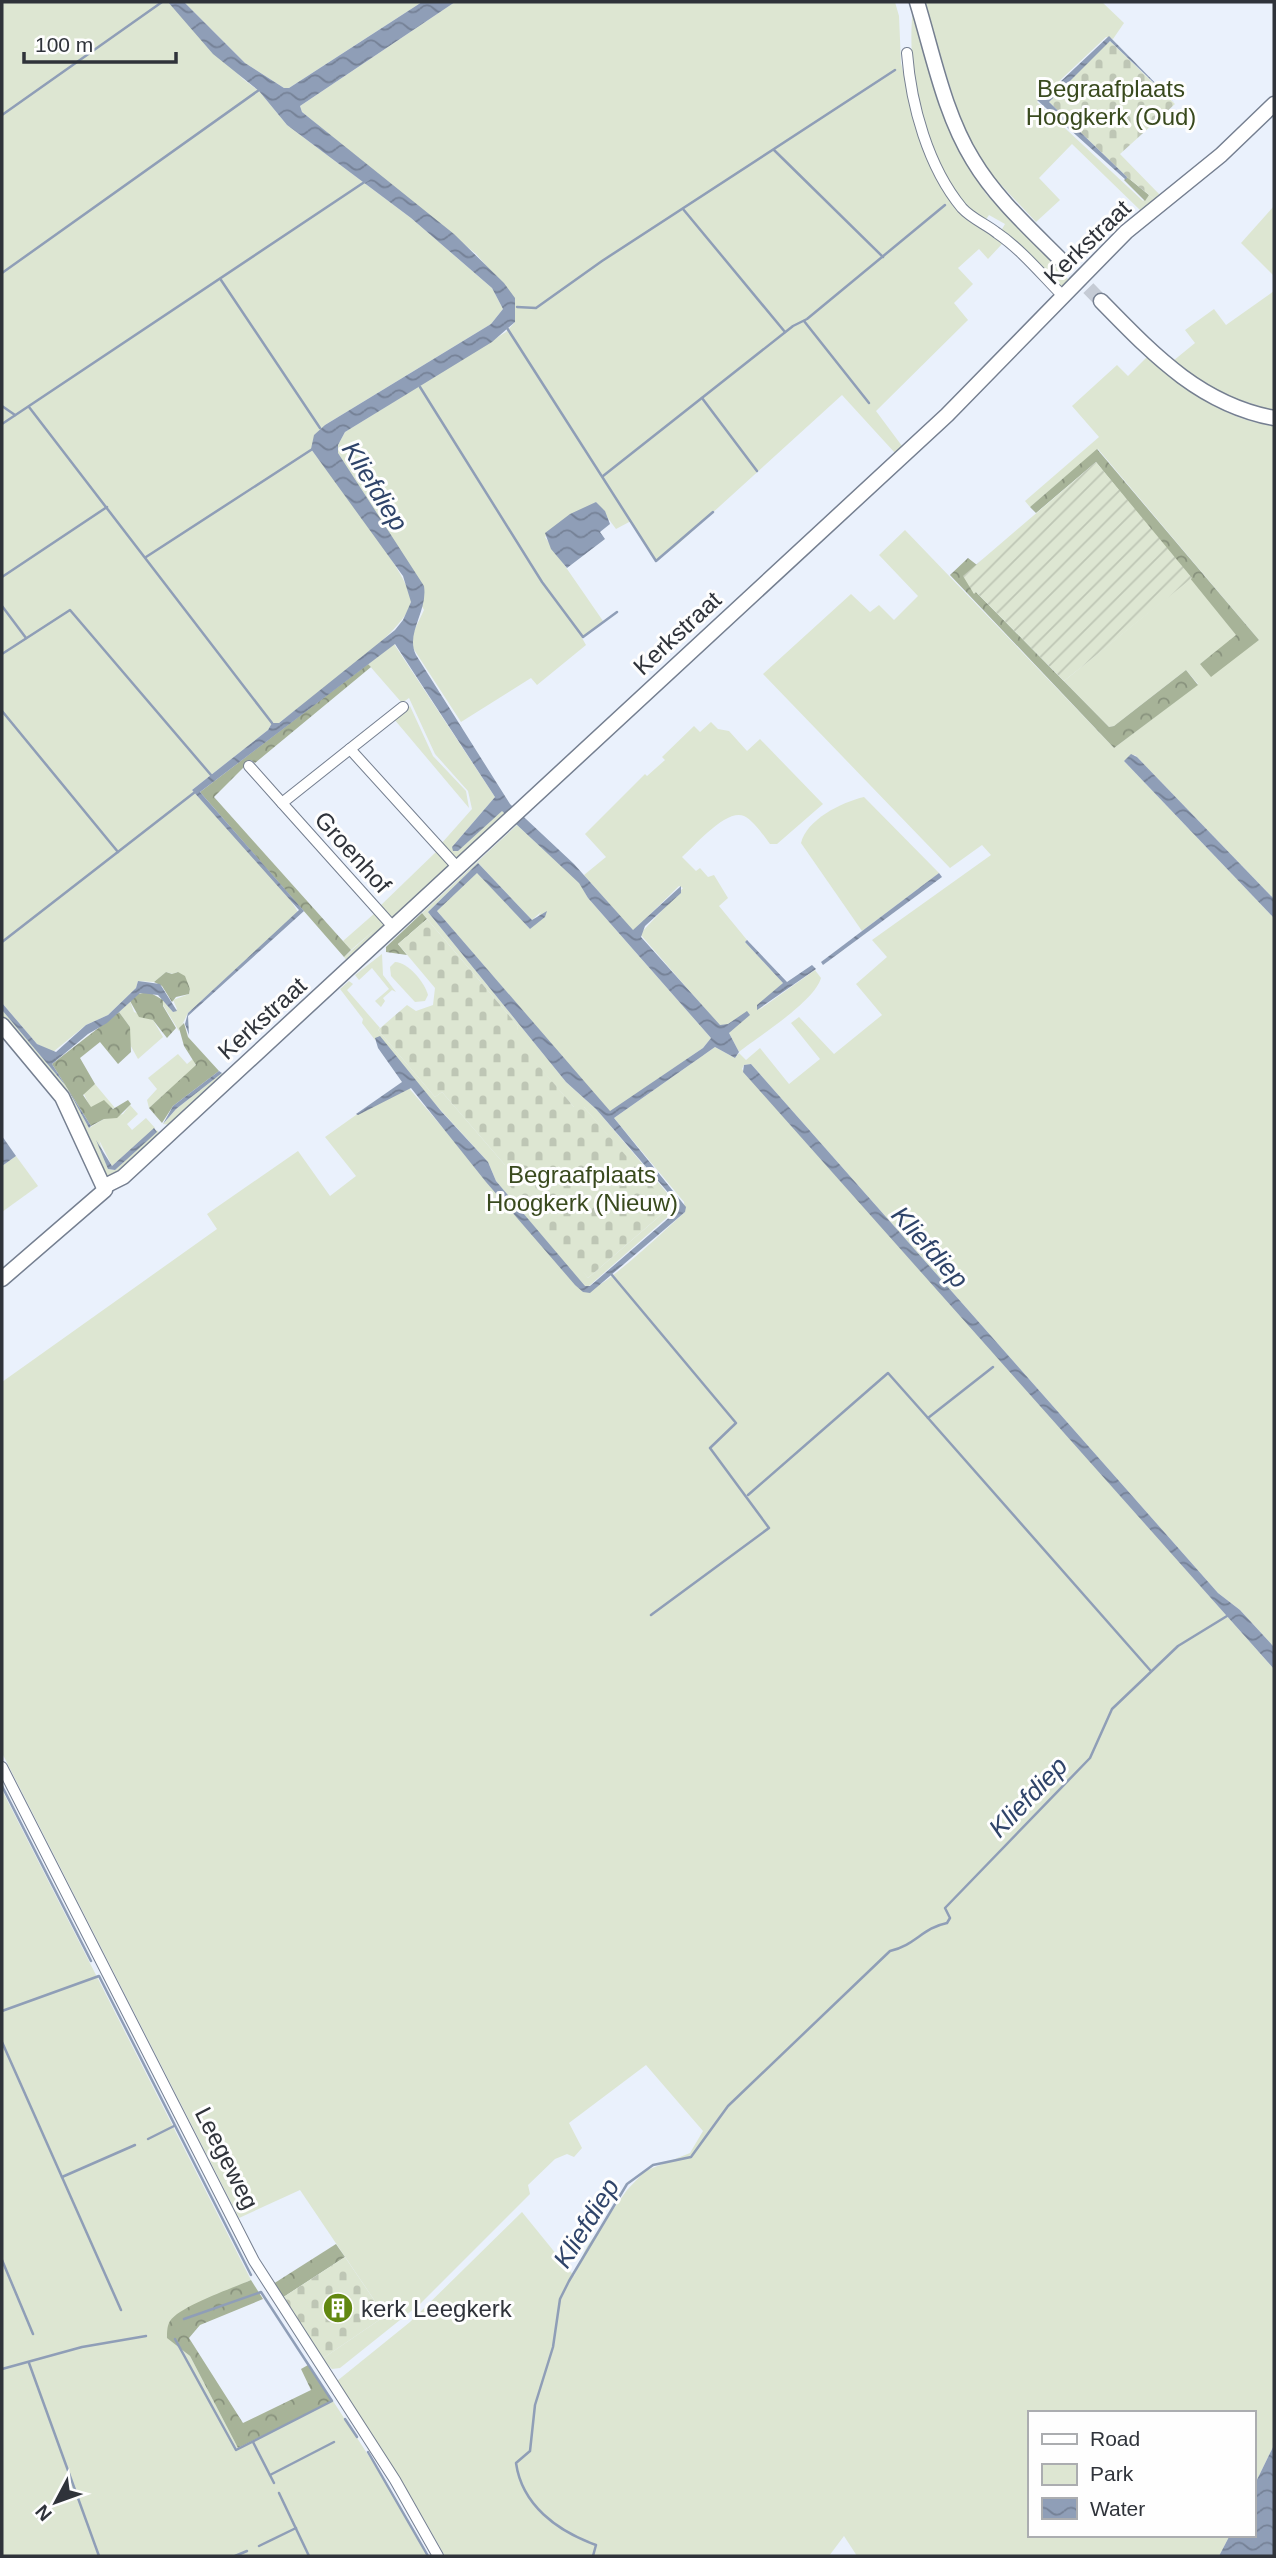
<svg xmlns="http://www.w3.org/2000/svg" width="1276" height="2558" font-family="Helvetica,sans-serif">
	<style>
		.green { fill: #dde6d2 }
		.forest { fill: url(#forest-crowns) }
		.cemetery { fill: url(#cemetery-stones) }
		.garden { fill: url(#garden-furrows) }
		.water { fill: url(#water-waves) }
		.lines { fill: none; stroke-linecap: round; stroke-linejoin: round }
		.stream { stroke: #8f9eb7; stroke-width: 2.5 }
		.secondary-tunnel { stroke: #c5cbd5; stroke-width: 14; stroke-dasharray: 14 7; stroke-linecap: butt }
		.street-casing { stroke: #757f90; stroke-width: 12 }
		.secondary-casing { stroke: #757f90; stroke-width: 17 }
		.street { stroke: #fff; stroke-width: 10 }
		.secondary { stroke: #fff; stroke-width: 14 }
		.labels { text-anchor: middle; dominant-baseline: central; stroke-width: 6; stroke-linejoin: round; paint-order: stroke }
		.park-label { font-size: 24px; fill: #394a1e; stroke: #fefefe }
		.street-label { font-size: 24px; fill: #2f333a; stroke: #fefefe }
		.poi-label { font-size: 24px; fill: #2f333a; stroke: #fefefe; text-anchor: start }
		.water-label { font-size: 26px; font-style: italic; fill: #2f446a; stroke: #fefefe }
	</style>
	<defs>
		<pattern id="forest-crowns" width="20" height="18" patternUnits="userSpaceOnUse" patternTransform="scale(1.75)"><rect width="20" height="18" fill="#a7b398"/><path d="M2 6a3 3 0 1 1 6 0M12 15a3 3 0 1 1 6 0" fill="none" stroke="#88927d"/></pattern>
		<pattern id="cemetery-stones" width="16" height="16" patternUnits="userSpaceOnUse" patternTransform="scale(1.75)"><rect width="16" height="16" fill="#dde6d2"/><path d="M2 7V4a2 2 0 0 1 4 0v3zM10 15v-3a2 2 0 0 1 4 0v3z" fill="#bec6b5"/></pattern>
		<pattern id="garden-furrows" width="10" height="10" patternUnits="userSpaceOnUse" patternTransform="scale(1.75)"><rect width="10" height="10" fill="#dde6d2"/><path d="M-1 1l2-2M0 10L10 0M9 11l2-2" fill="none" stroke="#bec6b5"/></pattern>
		<pattern id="water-waves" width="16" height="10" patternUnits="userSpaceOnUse" patternTransform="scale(1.75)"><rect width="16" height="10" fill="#8f9eb7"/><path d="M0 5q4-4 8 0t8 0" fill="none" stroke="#758196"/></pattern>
	</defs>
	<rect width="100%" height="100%" fill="#eaf1fc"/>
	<!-- green -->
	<g class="green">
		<path d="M2,2H168L243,79L259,91L287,125L411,218L492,288L503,309L491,324L325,425L311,449C329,474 412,577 411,601C410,630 304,703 279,723H272L268,730L192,790L286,893L298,912L188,1013L179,1031L163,1005V1000L173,1012L177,1009L173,1000L189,994L190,989L177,972L173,974L166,972L154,982L138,981L136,988L108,1015L86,1025L53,1052L37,1044L2,1003Z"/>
		<path d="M184,2H422L289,88H284L245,63Z"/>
		<path d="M455,2H895L899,16L901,63L912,108L944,187L1002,244L988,259L979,249L958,268L973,284L954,303L968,320L876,411L902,446L895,453L842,395L676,546L656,561L631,521L616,529L596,502L545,537L603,621L582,638L586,645L537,685L531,678L461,722L413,648L412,635L424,610L338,453V445L345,432L506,332L515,322V299L476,254L302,112L300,106Z"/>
		<path d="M924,2H1102L1124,23L1113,39L1106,37L1037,102L1143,201L1149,195L1154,199L1141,211L1072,144L1039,178L1060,200L1036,222L987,170L963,128Z"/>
		<path d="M913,8L977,178L986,194L1069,280L1060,288L1001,231L1005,224L989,215L985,221C926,182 905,74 913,8Z"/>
		<path d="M1274,206V276L1241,243Z"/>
		<path d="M1274,291V411L1213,391L1173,361L1195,343L1185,330L1214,309L1226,325Z"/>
		<path d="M1147,357C1184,390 1224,419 1274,426V899L1135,755L1124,761L1274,918V1647L1240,1610L1218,1593L751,1064L744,1065L742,1069L1274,1669V2445L1253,2488V2413H1029V2535H1230L1219,2556H857L844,2536L829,2556H445L402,2481L337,2381L410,2322L522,2212L574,2276L586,2248L627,2190L645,2171L690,2153L703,2131L646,2065L569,2123L582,2148L574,2157L567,2154L555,2159L528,2185L530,2194L420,2304L340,2368L332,2369L322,2359L385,2316L300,2190L239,2218L2,1753V1382L217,1229L207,1214L298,1151L330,1196L356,1176L325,1137L356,1115L408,1087L583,1292C600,1293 668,1227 685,1212L684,1202L614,1118L715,1047L735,1058L739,1053L746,1060L760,1048L789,1084L820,1059L791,1023L799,1017L834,1054L882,1015L856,984L887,957L872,940L991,855L982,845L950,868L763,674L851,594L870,612L879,605L894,620L918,596L879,555L905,530L1114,748L1198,684L1186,670L1114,726L1109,727L1064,681L1191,578L1237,636L1200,664L1259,640L1098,449L1030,507L1025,501L1099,437L1072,406L1117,365L1128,376Z"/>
		<path d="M394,644L495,797L452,847L458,851L501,810L505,813L457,858L441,844L472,809L468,791L435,754L409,698L402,703L368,664Z"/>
		<path d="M410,706L433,756L466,791L469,808L394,719Z"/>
		<path d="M711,722L718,729L729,731L747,751L760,739L823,804L777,844H770C763,835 754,821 744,816C727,808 695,845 682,857L696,871L700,868L708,877L714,875L728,898L719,906L747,940L745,942L783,983L759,1010L815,970L821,978C814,1002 760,1035 739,1052L729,1033L747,1012L728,1024L720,1026L640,934L683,888L679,886L633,931L584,875L606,857L585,834L645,774L647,776L665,760L662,757L694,726L700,732Z"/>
		<path d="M864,797L939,873L862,931L801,843C806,820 842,802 864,797Z"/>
		<path d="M517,825L580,883L588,898L711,1038L703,1048L610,1112L437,911L477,872L530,929L541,912L532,920L478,863L428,912L566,1082L596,1109L679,1207L589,1286H584L496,1181L488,1162L375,1038V1040L362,1023L363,1019L340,989L349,981L353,984L347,990L380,1028L378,1030L435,1097L442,1092L505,1165L588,1278L669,1208L584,1107H574L515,1039L518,1026L422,913Z"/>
		<path d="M437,851L447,863L448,870L395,919L379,907Z"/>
		<path d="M375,913L385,926L347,961L344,957L379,926L351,950L343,941Z"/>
		<path d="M382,954L383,975L396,992L392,990L383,998L385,1001L381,1007L375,1001L389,989L372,968L359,980L355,975Z"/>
		<path d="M395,962C408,962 425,983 428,995L425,1001L415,1002L391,976L390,967Z"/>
		<path d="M130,1001L134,1012L153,1020L163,1037L138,1059L128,1041L130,1027L119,1012Z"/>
		<path d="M2,1010L66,1086L89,1128L104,1119L123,1114L130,1105L138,1114L127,1124L132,1130L146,1118L155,1128L112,1166L99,1140L108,1169L115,1170L157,1130L160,1134L115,1177L105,1175L51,1075L2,1018Z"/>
		<path d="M178,1054L187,1064L193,1059L196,1066L149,1108L147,1100L157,1089L148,1078Z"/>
		<path d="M222,1073L224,1076L171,1125L163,1124L176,1109Z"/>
		<path d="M95,1084L115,1108L90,1107L83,1092Z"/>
		<path d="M16,1156L38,1186L2,1212V1166Z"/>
		<path d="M2,1790L251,2280L181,2312L167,2337L190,2356L238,2448L333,2401L387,2484L428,2556H2Z"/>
	</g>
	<!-- forest -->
	<g class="forest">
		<path d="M1127,177L1149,195L1145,201L1124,180Z"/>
		<path d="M1097,449L1259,640L1211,677L1200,664L1236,635L1096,462L1036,513L1030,507Z"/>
		<path d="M968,558L977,565L964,576L974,590L973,593L976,592L1109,727L1114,726L1186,670L1198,685L1114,748L950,575Z"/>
		<path d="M368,664L371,667L255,763L251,760L214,797L351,950L344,957L200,792Z"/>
		<path d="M422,913L427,919L398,944L407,955L386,952V947Z"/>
		<path d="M166,972L172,974L178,972L185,976L190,989L189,994L176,997L172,1002L162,986L154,982Z"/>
		<path d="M149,992L163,1000V1006L176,1028L167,1038L153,1020L139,1017L130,1001L137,994Z"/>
		<path d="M119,1012L130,1027L131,1052L118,1064L100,1042L80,1058L95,1084L83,1095L91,1107L104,1100L113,1109L128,1100L131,1104L117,1118L104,1119L91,1126L52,1064Z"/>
		<path d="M184,1023L188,1037L219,1071L173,1106L162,1123L149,1108L196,1065L184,1046L179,1028Z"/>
		<path d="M336,2244L345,2257L282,2298L273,2284Z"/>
		<path d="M251,2280L263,2299L200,2325L189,2338L243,2423L311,2390L301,2369L308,2365L333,2401L238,2448L190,2356L167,2338C167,2332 167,2326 170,2321C180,2306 233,2288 251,2280Z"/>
	</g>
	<!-- cemetery -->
	<g class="cemetery">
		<path d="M1108,42H1111L1175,104L1120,154L1160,195L1154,199L1127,177L1049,102Z"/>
		<path d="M427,919L518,1026L516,1039L574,1107H584L670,1207L588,1278L504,1179L501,1172L505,1165L442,1092L435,1097L378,1030L407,1005L416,1011L433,1005L435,988L398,944Z"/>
		<path d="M345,2257L385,2316L322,2359L282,2298Z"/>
	</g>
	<!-- garden -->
	<path class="garden" d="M1096,462L1192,578L1064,681L976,592L974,594L963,576Z"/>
	<!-- water -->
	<g class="water">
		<path d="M168,2H184L245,63L284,88H289L422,2H455L300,106L302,112L454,234L504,283L515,298V322L492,342L345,432L338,445V453L424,586C428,612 405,633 416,655L510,804L574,864L633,930L681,886V893L645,926L641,937L720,1025L728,1024L747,1011L750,1015L729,1033L739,1052L735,1058L715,1047L614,1118L686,1207L685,1212L590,1293L583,1292L575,1285L486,1182L411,1088L358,1115L356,1114L402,1082L378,1048L375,1038L380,1036L441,1111L488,1162L496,1181L585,1286H590L678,1210V1204L596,1109L566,1082L428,912L478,863L532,920L547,911L545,917L530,929L477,873L437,911L610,1111L703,1048L711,1038L588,898L579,883L502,811L458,851H453L452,847L495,797L395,644L200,792L304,911L188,1016L189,1035L185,1024L188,1013L299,910L192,790L268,730L272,723H279L395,630L403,620L411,602L403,576L311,449L314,435L325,425L491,324L503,309L492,288L411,218L287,125L259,91L213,54Z"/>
		<path d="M1109,36L1174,102L1110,41L1049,102L1127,177L1126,180L1037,100L1042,99Z"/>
		<path d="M596,502L605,511L610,524L600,532L605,539L567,568L551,549L545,533L570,514Z"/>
		<path d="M1131,754L1137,757L1274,899V918L1124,761Z"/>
		<path d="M939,873L942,877L823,965L821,962Z"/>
		<path d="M747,940L787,982L812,965L816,969L757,1010V1005L783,983L745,942Z"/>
		<path d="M138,981L160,984L177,1011L173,1012L158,995L140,993L107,1023L88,1034L52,1064L91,1126L89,1128L66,1086L2,1010V1003L37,1044L56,1052L86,1025L108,1015L136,988Z"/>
		<path d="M751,1064L1218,1593L1240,1610L1274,1647V1669L743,1072L744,1065Z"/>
		<path d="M219,1071L222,1073L176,1109L163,1124L173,1106Z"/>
		<path d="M154,1128L157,1132L115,1170L108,1169L96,1140L112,1166Z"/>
		<path d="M2,1136L16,1156L2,1166Z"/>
		<path d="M1274,2445V2556H1219L1230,2535H1253V2488Z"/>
	</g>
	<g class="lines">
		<!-- stream -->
		<g class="stream">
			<path d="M2,115L162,2"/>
			<path d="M774,150L883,257"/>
			<path d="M683,209L785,332"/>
			<path d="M2,273L259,90"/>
			<path d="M221,280L320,428"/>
			<path d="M517,307L536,308L602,261L895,70"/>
			<path d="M804,321L869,403"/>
			<path d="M507,328L656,561L713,512"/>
			<path d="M420,387L542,582L583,637L617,612"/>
			<path d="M702,398L757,471"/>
			<path d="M2,406L15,415"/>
			<path d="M29,407L272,723"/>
			<path d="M2,424L369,179"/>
			<path d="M603,476L793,326L807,319L945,205"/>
			<path d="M146,557L314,448"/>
			<path d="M2,577L107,507"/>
			<path d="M2,606L26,638"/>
			<path d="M2,654L70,610L211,775"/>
			<path d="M2,711L118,852"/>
			<path d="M2,942L195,792"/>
			<path d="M612,1275L736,1423L710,1448L769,1528L651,1615"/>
			<path d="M928,1418L1150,1670"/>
			<path d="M748,1495L888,1373L928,1418L993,1367"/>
			<path d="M2,1786L91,1961"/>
			<path d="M2,2011L99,1976L251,2275"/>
			<path d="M2,2042L121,2310"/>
			<path d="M148,2139L174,2126"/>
			<path d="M62,2177L135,2145"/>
			<path d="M2,2260L33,2334"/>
			<path d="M175,2339L236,2450L332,2401L261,2292L184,2319"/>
			<path d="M29,2363L99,2556"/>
			<path d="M2,2369L82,2347L146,2336"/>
			<path d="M345,2419L357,2437"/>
			<path d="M253,2442L274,2483"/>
			<path d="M368,2452L428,2556"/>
			<path d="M270,2475L334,2442"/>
			<path d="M279,2493L309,2556"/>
			<path d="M259,2546L296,2528"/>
			<path d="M235,2556L247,2551"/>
			<path d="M593,2556L596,2545C557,2531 522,2505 516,2463L530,2451L535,2405L553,2347L560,2299L569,2281L627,2184L653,2165L691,2157L728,2106L890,1951C916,1945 922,1928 947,1923L950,1918L945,1908L1090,1758L1112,1709L1178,1646L1227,1616"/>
		</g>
		<!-- secondary-tunnel -->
		<path class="secondary-tunnel" d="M1059,258L1101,301"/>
		<!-- street casing -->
		<g class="street-casing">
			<g id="street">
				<path d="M907,53C911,105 928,167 962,208C972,219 986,224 997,233C1022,250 1042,275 1063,296"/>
				<path d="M403,707L350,749L458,868"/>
				<path d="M350,749L282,803L394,928"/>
				<path d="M249,766L282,803"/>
				<path d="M2,1767L254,2261L395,2480L438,2556"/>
			</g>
		</g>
		<!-- secondary casing -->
		<g class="secondary-casing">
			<g id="secondary">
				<path d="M917,2C933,54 944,113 973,160C995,197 1028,227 1059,258"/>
				<path d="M1101,301C1152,353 1199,404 1274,418"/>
				<path d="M2,1025L62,1097L105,1190L2,1279"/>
				<path d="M105,1186L123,1177L947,415L1126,232L1221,155L1274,104"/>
			</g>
		</g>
		<!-- street -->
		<use href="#street" class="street"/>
		<!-- secondary -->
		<use href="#secondary" class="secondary"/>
	</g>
	<!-- icons -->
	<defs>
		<g id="building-disc" transform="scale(1.575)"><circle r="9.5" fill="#628811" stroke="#fefefe"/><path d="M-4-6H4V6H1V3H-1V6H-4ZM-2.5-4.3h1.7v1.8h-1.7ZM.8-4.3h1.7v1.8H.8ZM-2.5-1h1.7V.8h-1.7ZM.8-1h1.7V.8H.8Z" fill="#fff"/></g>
	</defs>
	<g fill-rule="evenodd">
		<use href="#building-disc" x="338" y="2308"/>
	</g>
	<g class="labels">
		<!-- park labels -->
		<g class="park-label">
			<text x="1111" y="88">Begraafplaats<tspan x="1111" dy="28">Hoogkerk (Oud)</tspan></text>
			<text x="582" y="1174">Begraafplaats<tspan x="582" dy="28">Hoogkerk (Nieuw)</tspan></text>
		</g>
		<!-- street labels -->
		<g class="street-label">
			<text transform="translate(1087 242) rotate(-44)">Kerkstraat</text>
			<text transform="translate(677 633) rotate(-43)">Kerkstraat</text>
			<text transform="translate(353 852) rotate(48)">Groenhof</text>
			<text transform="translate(262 1018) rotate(-42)">Kerkstraat</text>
			<text transform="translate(227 2158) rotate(63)">Leegeweg</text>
		</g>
		<!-- poi labels -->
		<g class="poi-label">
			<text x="361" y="2308">kerk Leegkerk</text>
		</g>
		<!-- water labels -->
		<g class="water-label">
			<text transform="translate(375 486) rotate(58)">Kliefdiep</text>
			<text transform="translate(930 1247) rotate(48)">Kliefdiep</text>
			<text transform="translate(1028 1797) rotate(-46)">Kliefdiep</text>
			<text transform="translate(586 2223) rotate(-58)">Kliefdiep</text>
		</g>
	</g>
	<!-- border -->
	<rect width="1276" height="2558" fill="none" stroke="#2f333a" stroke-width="7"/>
	<!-- legend -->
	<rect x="1028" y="2411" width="228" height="126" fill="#fefefe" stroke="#abadb0" stroke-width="2"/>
	<rect x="1042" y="2434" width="35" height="10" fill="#ffffff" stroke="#abadb0" stroke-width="2"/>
	<text x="1090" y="2446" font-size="21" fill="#2f333a">Road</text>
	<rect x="1042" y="2464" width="35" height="21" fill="#dde6d2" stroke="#abadb0" stroke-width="2"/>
	<text x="1090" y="2481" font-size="21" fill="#2f333a">Park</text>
	<rect x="1042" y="2498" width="35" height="21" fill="url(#water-waves)" stroke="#abadb0" stroke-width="2"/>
	<text x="1090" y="2516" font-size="21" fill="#2f333a">Water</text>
	<!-- north arrow -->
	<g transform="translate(56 2502) rotate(229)" stroke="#fefefe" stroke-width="5" paint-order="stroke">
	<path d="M0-5L12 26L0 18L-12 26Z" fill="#2f333a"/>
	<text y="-10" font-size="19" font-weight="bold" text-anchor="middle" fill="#2f333a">N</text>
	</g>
	<!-- scale -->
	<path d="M24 52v10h152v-10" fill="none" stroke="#2f333a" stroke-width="3.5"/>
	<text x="35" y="52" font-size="21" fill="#2f333a" stroke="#fefefe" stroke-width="5" paint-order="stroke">100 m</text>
</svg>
